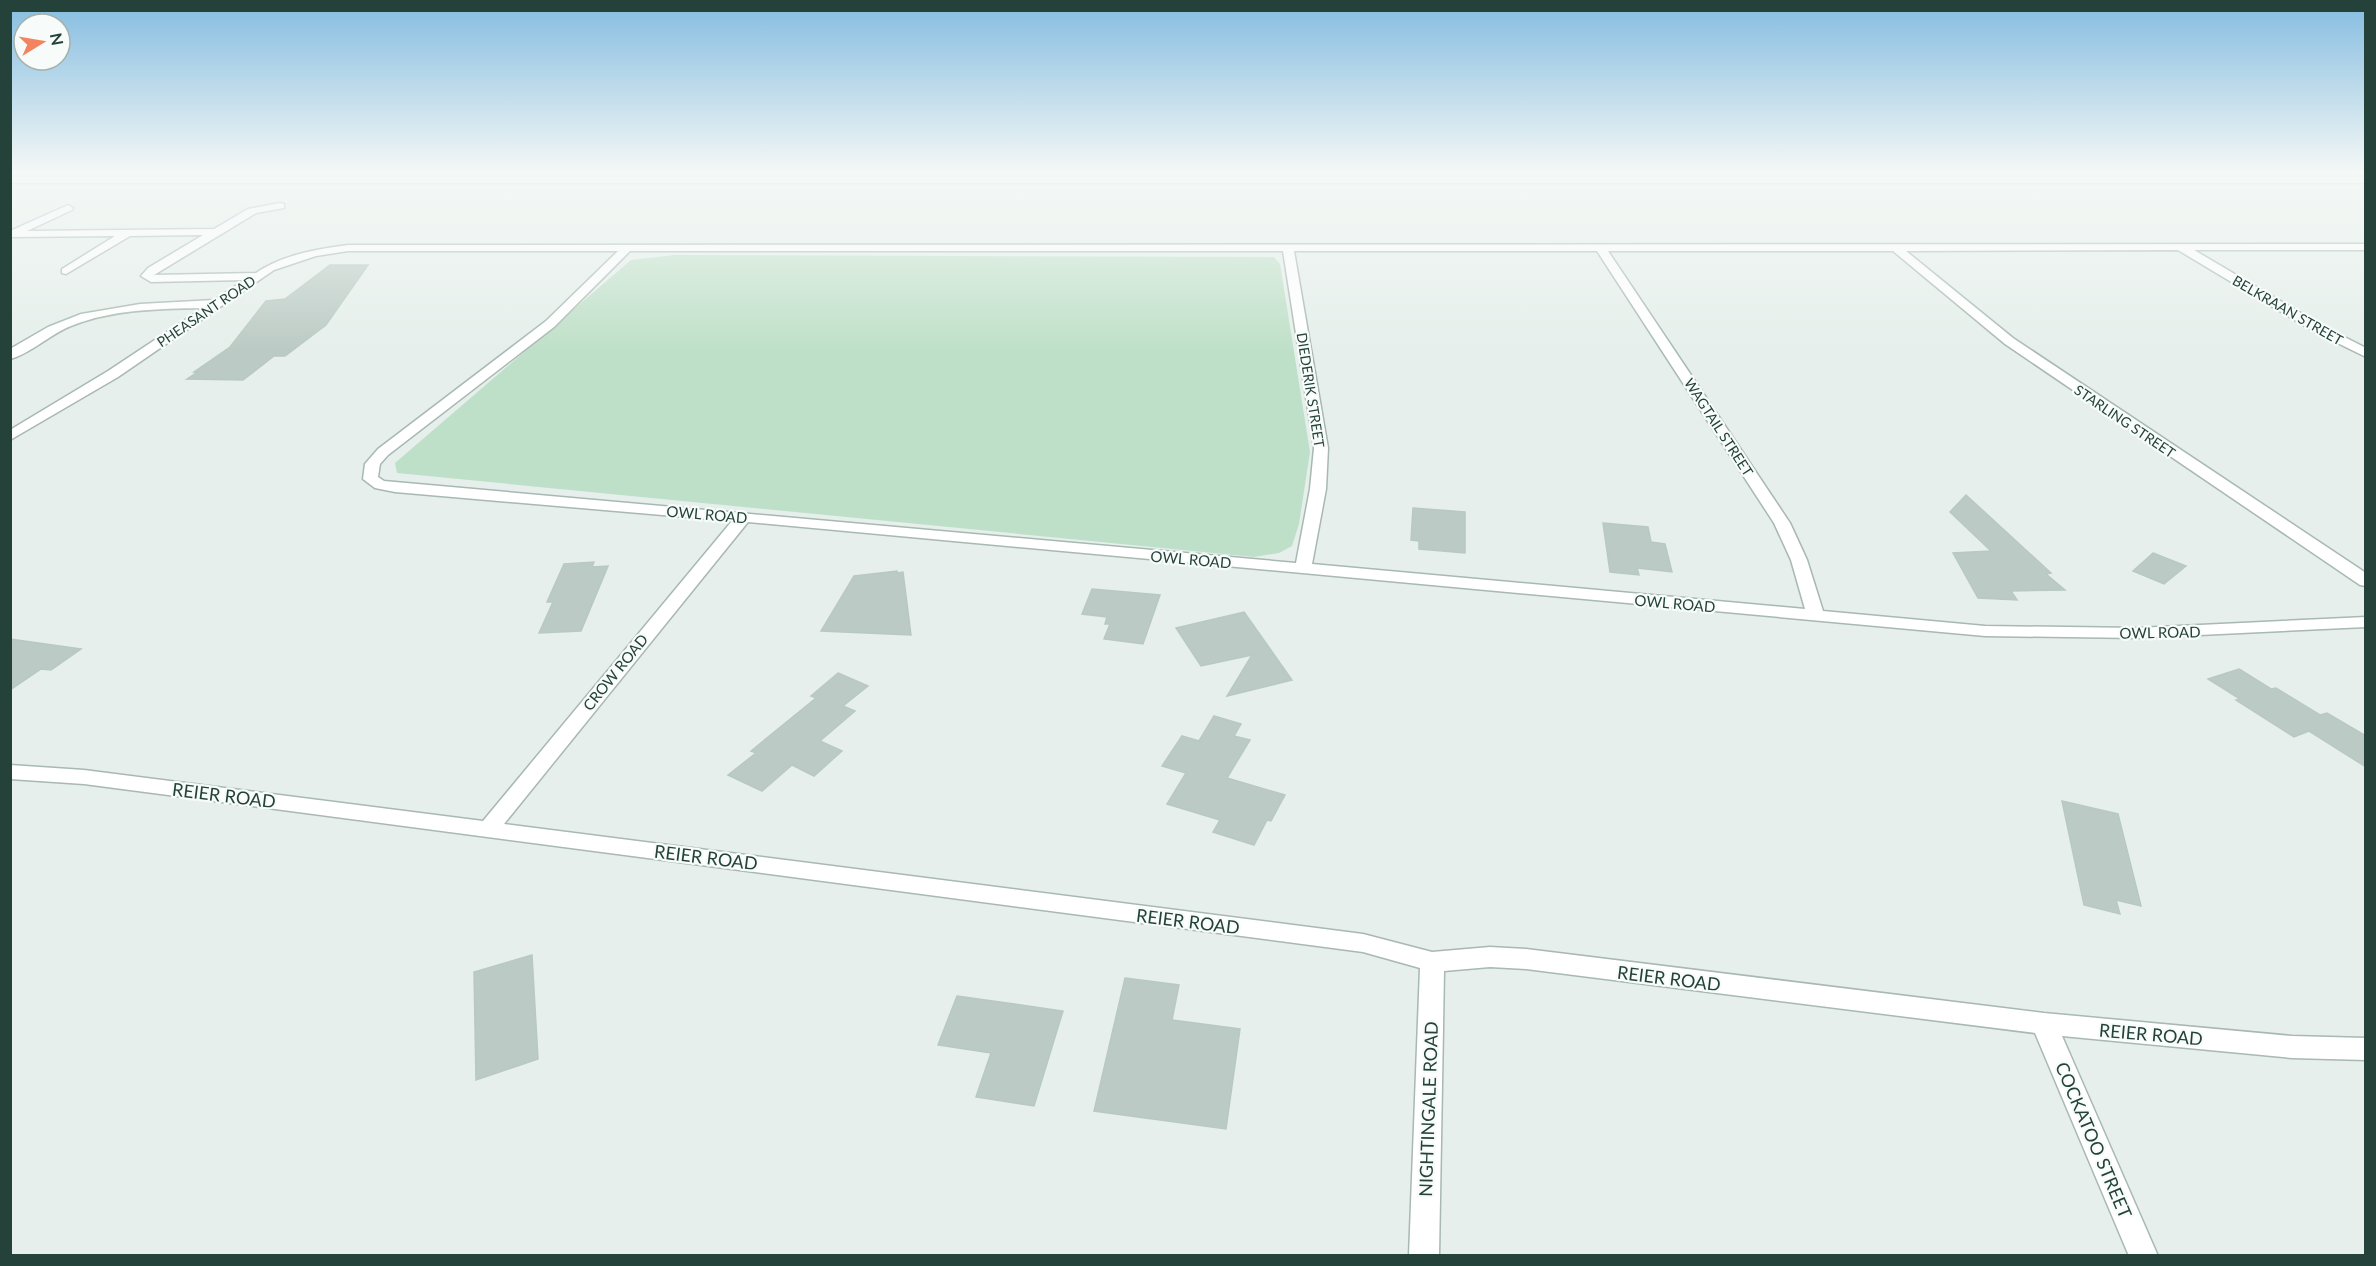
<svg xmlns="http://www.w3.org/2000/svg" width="2376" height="1266" font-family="Lato,sans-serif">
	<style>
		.green { fill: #bfe0c8 }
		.building { fill: #bbcac4; stroke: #b8c9c2; stroke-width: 1.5 }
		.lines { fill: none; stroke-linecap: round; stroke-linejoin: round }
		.minor-casing { stroke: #a8b8b2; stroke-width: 3 }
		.tertiary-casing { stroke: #a8b8b2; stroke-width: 3 }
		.minor { fill: #fff; fill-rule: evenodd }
		.tertiary { fill: #fff; fill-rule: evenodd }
		.labels { text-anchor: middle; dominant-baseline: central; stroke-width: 4.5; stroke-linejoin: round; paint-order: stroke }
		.far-street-label { font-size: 14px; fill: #24423a; stroke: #f7fbf9 }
		.street-label { font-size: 15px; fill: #24423a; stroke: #f7fbf9 }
		.near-street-label { font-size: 18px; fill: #24423a; stroke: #f7fbf9 }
	</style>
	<rect width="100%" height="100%" fill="#e6efeb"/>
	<!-- green -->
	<path class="green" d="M674,255L1274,257L1280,264L1310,452L1299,524L1292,546L1279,553L1254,557L397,473L395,463L631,260Z"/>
	<!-- building -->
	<g class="building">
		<path d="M330,265H368L326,325L285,356H274L243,380L187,379L198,372H194L230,347L266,301L285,299Z"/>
		<path d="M1966,495L2051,573L2046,574L2065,590L2011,591L2017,600L1978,598L1953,553L1991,551L1950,512Z"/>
		<path d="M1413,508L1465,512V553L1419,549V541L1411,540Z"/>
		<path d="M1603,523L1648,527L1651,542L1665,544L1672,572L1637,568L1639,575L1610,572Z"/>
		<path d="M2153,553L2186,566L2164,584L2133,571Z"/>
		<path d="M594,562L592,567L608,566L581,631L539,633L553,602H547L564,564Z"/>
		<path d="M897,571V573L903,572L911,635L821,631L854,576Z"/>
		<path d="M1092,589L1160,595L1143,644L1104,639L1110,624H1105L1107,617L1082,614Z"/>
		<path d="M1244,612L1292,680L1227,696L1252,655L1201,666L1176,628Z"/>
		<path d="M10,639L81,649L51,670L41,669L10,690Z"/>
		<path d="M2239,669L2271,689L2276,688L2320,715L2327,713L2366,736V767L2309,731L2294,737L2236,700L2240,699L2208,679Z"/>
		<path d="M838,673L868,686L843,706L855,711L820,741L842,751L814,776L792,765L762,791L728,775L756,753L751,751L816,698L811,696Z"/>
		<path d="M1214,716L1241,724L1234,736L1250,740L1227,778L1285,795L1271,821L1267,820L1254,845L1213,832L1220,820L1167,804L1186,773L1162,766L1182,736L1199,741Z"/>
		<path d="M2062,801L2118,814L2141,906L2116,900L2120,914L2084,905Z"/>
		<path d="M532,955L538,1059L476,1080L474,972Z"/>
		<path d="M1125,978L1179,985L1172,1020L1240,1029L1226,1129L1094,1111Z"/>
		<path d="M957,996L1063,1011L1034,1106L976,1097L991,1053L938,1045Z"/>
	</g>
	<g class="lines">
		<!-- minor casing -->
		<g class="minor-casing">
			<path id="minor" d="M280,203L284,204V208L256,213L154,275L256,273C282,255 317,249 348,245L2366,244V250H2194L2321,325L2366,348V357L2313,331L2178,250L1906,251L2013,338L2366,573V586L2360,585L2005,344L1893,251H1608L1790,523L1807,560L1823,611L1985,626L2137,628L2366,617V627L2137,638L1985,636L748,522L504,824L1363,934L1432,952L1490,947L1526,949L2044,1013L2292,1036L2366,1038V1060L2292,1058L2062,1036L2158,1256H2129L2035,1033L1526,969L1490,967L1444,971L1439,1256H1409L1420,968L1363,952L84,784L10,779V765L84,770L483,821L732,521L395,492L375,488L363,479L365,464L378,449L546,321L618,251H348L316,256L274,270L118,377L10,440V430L108,371L203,308C158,309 113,309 71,326C50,334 32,353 10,359V349L48,327L81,314L140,304L214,300L245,280L151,282L141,276L148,268L203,235L130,236L66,274L62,273V269L115,236L13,237H10V231L68,205L73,208L72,210L27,231L214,229L248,209ZM630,251H1283L1314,448L1310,489L1296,563L395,482L384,481L378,477L380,464L388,455L554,327ZM1294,251H1597L1774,523L1791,560L1805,609L1312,564L1326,489L1328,448Z"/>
		</g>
		<!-- tertiary casing -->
		<g class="tertiary-casing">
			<rect id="tertiary" x="10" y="177" width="2356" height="6"/>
		</g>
		<!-- minor -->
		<use href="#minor" class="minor"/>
		<!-- tertiary -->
		<use href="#tertiary" class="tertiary"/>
	</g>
	<!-- sky -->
	<linearGradient id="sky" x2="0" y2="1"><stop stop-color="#84bce0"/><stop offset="0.49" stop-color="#f4f8f6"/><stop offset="1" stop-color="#f4f8f6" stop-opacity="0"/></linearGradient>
	<rect width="2376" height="351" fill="url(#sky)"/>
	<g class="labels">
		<!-- far-street labels -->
		<g class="far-street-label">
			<text transform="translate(2288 310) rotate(30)">BELKRAAN STREET</text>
			<text transform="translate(206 311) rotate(-34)">PHEASANT ROAD</text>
			<text transform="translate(1311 390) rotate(81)">DIEDERIK STREET</text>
			<text transform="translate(2125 421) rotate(34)">STARLING STREET</text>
			<text transform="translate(1719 427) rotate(57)">WAGTAIL STREET</text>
		</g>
		<!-- street labels -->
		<g class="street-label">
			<text transform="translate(707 514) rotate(5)">OWL ROAD</text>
			<text transform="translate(1191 559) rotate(5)">OWL ROAD</text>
			<text transform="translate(1675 603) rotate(5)">OWL ROAD</text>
			<text transform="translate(2160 632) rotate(-1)">OWL ROAD</text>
			<text transform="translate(615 672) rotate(-51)">CROW ROAD</text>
		</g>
		<!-- near-street labels -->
		<g class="near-street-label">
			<text transform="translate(224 795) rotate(7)">REIER ROAD</text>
			<text transform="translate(706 857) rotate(7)">REIER ROAD</text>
			<text transform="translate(1188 921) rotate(7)">REIER ROAD</text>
			<text transform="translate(1669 978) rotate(7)">REIER ROAD</text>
			<text transform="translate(2151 1034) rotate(5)">REIER ROAD</text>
			<text transform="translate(1428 1109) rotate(-88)">NIGHTINGALE ROAD</text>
			<text transform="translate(2094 1140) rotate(67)">COCKATOO STREET</text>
		</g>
	</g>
	<!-- border -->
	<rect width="2376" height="1266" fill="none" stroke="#24423a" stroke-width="24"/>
	<!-- north arrow -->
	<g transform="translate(42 42) rotate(79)"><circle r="28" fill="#f7fbf9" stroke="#a3b1ad" stroke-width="1.5"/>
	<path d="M0-4.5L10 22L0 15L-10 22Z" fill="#f4845f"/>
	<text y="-9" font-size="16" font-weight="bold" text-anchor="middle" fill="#24423a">N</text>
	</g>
</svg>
